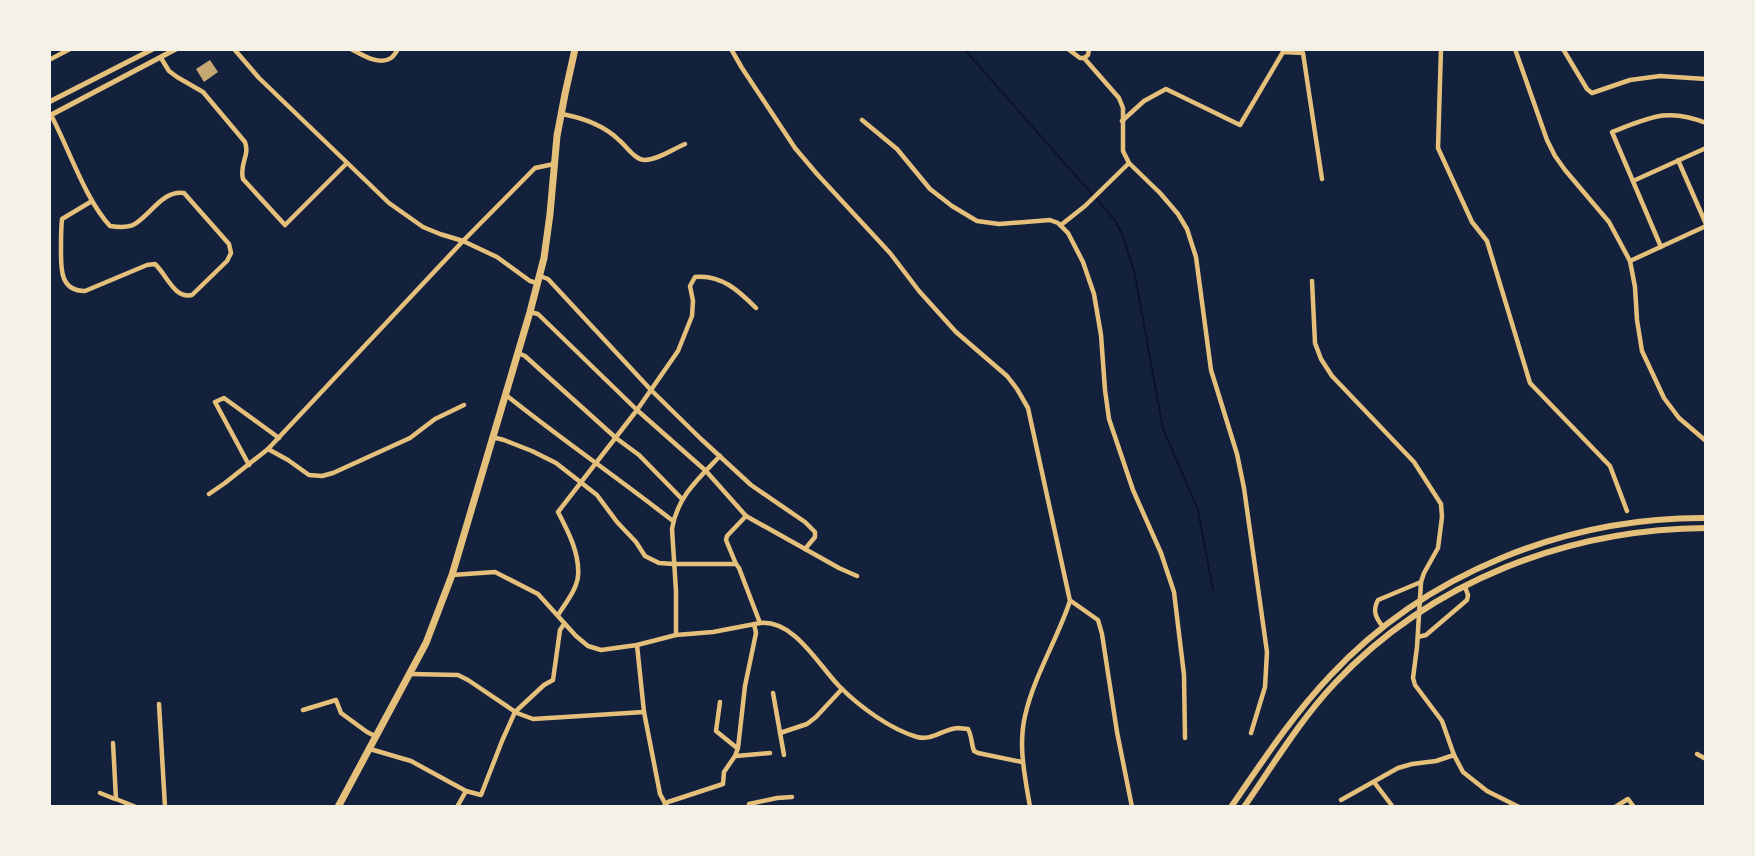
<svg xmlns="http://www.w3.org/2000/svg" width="1755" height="856" font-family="Roboto,sans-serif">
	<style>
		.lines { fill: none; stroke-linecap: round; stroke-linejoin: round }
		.stream { stroke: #0b132b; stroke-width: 2 }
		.building { fill: #c6a872 }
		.minor { stroke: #e5c07b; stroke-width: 4.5 }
		.secondary { stroke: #e5c07b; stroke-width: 5 }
		.primary { stroke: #e5c07b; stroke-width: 6 }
		.trunk { stroke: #e5c07b; stroke-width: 7 }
	</style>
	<rect width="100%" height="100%" fill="#14213d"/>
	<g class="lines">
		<!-- stream -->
		<path class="stream" d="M964,49L1106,210L1116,222L1123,236L1135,275L1163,429L1198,510L1213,590"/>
	</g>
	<!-- building -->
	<path class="building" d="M210,60L218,72L204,82L196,69Z"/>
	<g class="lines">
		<!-- minor -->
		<g class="minor">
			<path d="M234,49L259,78L389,203L423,227L440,234L463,241L497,257L530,281L537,283"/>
			<path d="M351,49C361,54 379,66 391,58C394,56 396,52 398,49"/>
			<path d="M731,49L742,68L795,148L817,174L890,253L919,291L956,332L1007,376L1017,389L1028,408L1070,601C1057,640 1034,676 1025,716C1018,746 1025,777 1030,807"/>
			<path d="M1068,49L1080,58H1084L1119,98L1123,108V151L1129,163L1160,193L1178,214L1187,229L1196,257L1211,370L1237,454L1244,488L1267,652L1265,687L1251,733"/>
			<path d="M1441,49L1438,148L1472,222L1487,241L1530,383L1610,466L1627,511"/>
			<path d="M1515,49L1547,140L1555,156L1565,170L1609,222L1630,261L1635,287L1637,320L1642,351L1664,398L1679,418L1706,441"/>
			<path d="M1563,49L1587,89L1592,93L1630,80L1660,76L1706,79"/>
			<path d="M161,58L169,71L177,77L203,92L245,142C250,157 239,163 243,179L285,225L347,163"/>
			<path d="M1084,58L1088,55L1089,49"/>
			<path d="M49,60L70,49"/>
			<path d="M562,114C584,118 604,125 620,141C627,147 635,160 645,160C658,160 673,149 685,144"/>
			<path d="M51,115C69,149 85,199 110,226C117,227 126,228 133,225C150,216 162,190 184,193L229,244L231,253L227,261L192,295C174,299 167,275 155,264L147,265L85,291C59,291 61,267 61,247C61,238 61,228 62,219L92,201"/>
			<path d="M862,120L897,149L930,189L952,206L977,221L999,224L1050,220L1058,223L1068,233L1083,262L1094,294L1101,335L1105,390L1109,419L1133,490L1161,553L1174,592L1184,675L1185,738"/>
			<path d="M1122,121L1144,101L1166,89L1240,125L1283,52L1303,53L1322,179"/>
			<path d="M1678,160L1706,224"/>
			<path d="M1633,181L1706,148"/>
			<path d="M1061,225L1085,206L1129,163"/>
			<path d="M1661,247L1612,132C1649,118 1667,107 1706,123"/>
			<path d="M1630,261L1706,226"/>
			<path d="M540,276L548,279L651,390L701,439L751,485L805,522L815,532V537L805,549"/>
			<path d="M1312,281L1315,343L1321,359L1332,376L1414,462L1441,504L1442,517L1438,548L1424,573L1421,582L1417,647L1413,678L1415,685L1442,721L1454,755L1463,772L1487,791L1519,807"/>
			<path d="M530,312L538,314L637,410L706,471L746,516L839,568L857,576"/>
			<path d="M518,353L525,356L616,438L639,455L682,499"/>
			<path d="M506,395C561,439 618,478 673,521"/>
			<path d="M492,437L504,440L532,451L556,463L597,495L617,522L636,542L645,556L659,563L674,564H736L739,568L760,623"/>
			<path d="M268,449L288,460L309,475L322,476L333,473L410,438L435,419L464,405"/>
			<path d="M249,465L215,402L224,398L279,438"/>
			<path d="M209,494L225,483L268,449L463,241L535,168L554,164"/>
			<path d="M736,564L726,540L727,536L746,516"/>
			<path d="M452,575L495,572L538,594L576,636L588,646L601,650L637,645L676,635L713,632L760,623C795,620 818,665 840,687C860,707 890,729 917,737C933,741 942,729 958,728C958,728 968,729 968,729C972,736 971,743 974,751L978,753L1022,762"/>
			<path d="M1071,601L1098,620L1102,634L1117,732L1132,807"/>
			<path d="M558,615C565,604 577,589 578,576C580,554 568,531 558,512L637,410L678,351L692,316L693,301L690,286L695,277C721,274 739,291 756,308"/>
			<path d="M1383,627C1376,618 1372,611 1378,600L1421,582"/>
			<path d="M676,635V591L672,529C677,497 699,478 720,456"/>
			<path d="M1418,637L1426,635L1467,600L1468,595L1465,587"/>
			<path d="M637,645L644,712L660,794L666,805"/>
			<path d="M411,674L458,675L468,680L517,713L533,719L644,712"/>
			<path d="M773,693L784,755"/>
			<path d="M720,702L716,731L737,748"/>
			<path d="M159,704L165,807"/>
			<path d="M303,710L336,700L341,713L367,732L375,736"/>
			<path d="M780,733L807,724L816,717L842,689"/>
			<path d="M113,743L116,799L136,807"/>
			<path d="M370,749L411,761L466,791L481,795L502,741L515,712L544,685L553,680L560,630L564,624"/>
			<path d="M1697,754L1706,759"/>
			<path d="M736,756L770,753"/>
			<path d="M1374,782L1393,807"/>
			<path d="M100,793L115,799"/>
			<path d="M1341,800L1398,768L1412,764L1436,761L1454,755"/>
			<path d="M457,807L466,791"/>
			<path d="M663,807L668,802L723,784L724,772L735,756L738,748L745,686L756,633L754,624"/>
			<path d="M749,807V804L777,798L792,797"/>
			<path d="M1615,807L1628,799L1634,807"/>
		</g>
		<!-- secondary -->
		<g class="secondary">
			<path d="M49,102L153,49"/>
			<path d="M49,116L176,49"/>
		</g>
		<!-- primary -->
		<g class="primary">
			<path d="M1231,807C1262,762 1292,716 1330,676C1426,573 1566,517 1706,518"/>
			<path d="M1244,807C1273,765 1300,720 1335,683C1431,581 1568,529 1706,528"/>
		</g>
		<!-- trunk -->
		<path class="trunk" d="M338,807L426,643L452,575L530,312L544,258L550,214L557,136L565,94L575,49"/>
	</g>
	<!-- border -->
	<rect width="1755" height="856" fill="none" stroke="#f6f1e7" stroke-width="102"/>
</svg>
